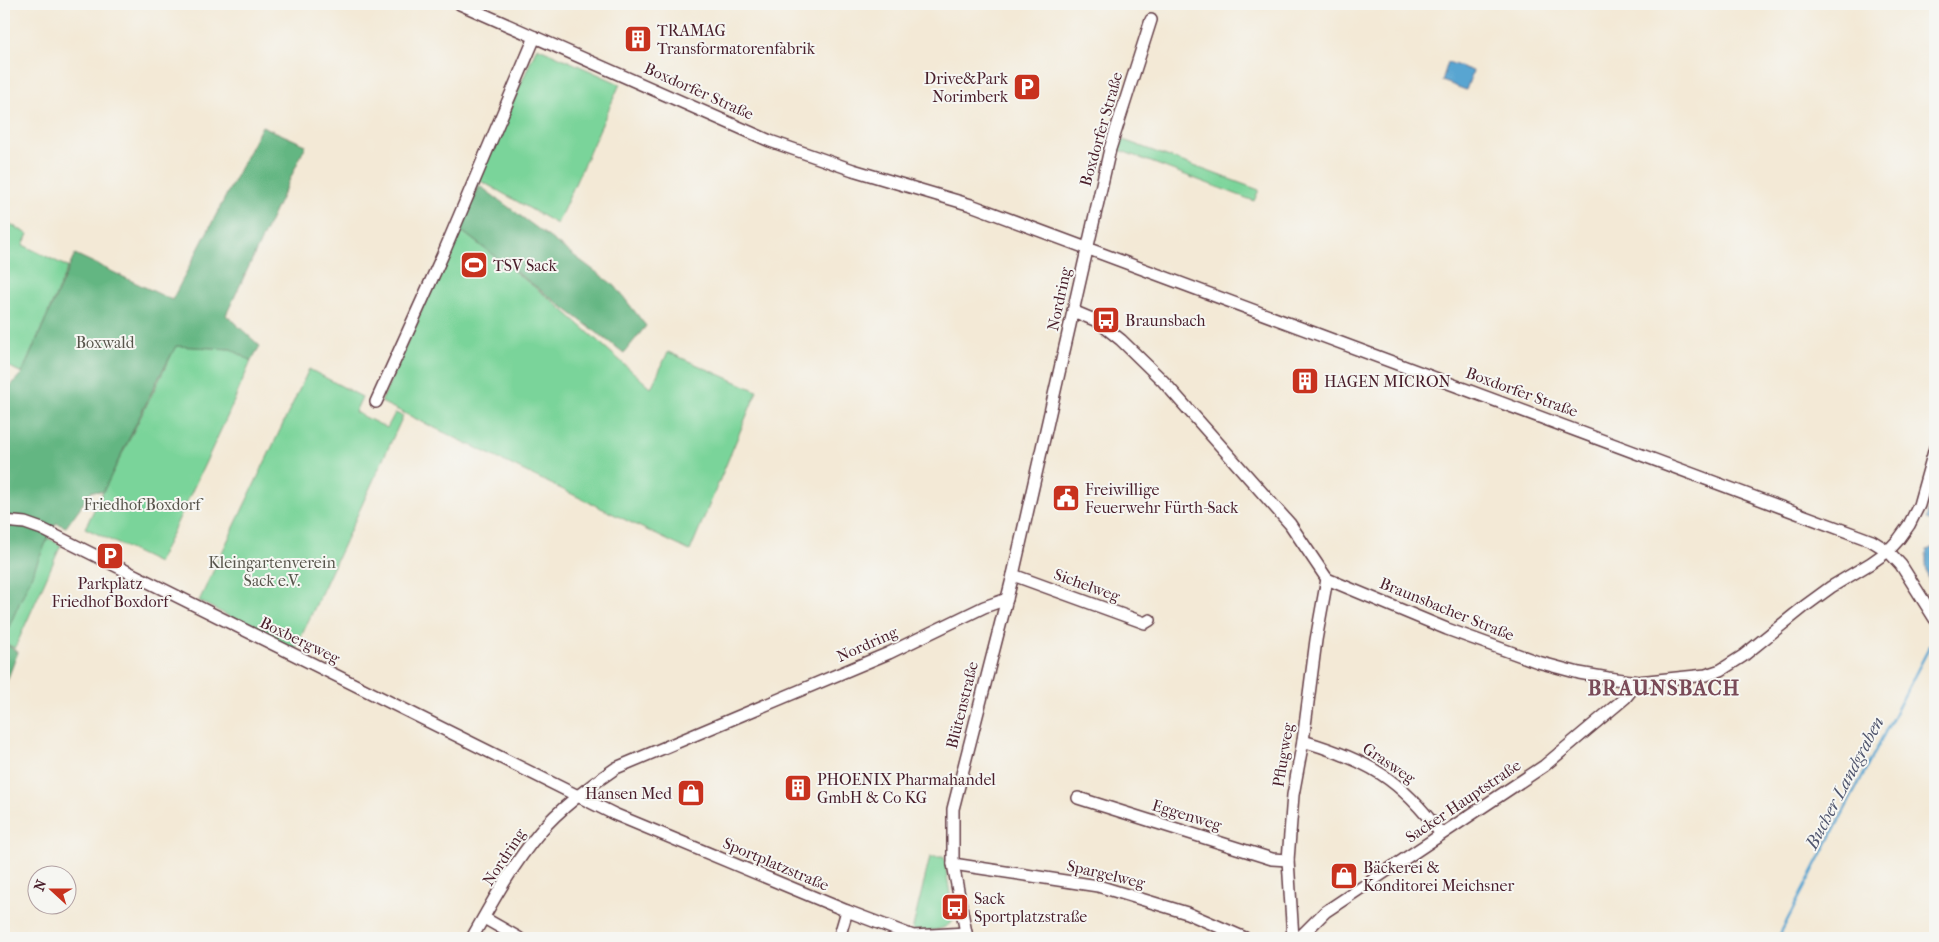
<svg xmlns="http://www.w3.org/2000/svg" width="1939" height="942" font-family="'IM FELL French Canon',serif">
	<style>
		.green { fill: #7ad49a; stroke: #627a62 }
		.forest { fill: #63b682; stroke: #566a56 }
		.water { fill: #58a5d1; stroke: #51627e }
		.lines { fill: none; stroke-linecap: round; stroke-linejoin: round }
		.stream { stroke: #58a5d1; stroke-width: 2.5 }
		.minor-casing { stroke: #633d45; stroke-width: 14 }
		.minor { stroke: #fff; stroke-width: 11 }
		.labels { text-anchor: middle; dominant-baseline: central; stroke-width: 4; stroke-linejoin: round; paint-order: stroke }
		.poi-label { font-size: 16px; fill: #4a1f2b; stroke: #f6f6f2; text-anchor: start }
		.street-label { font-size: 16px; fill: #4a1f2b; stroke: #f6f6f2 }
		.park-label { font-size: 16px; fill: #58554c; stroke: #f6f6f2 }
		.water-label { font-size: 18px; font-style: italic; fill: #50556d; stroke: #f6f6f2 }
		.district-label { font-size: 21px; font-weight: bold; letter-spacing: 1px; fill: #7a4b58; stroke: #f6f6f2 }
	</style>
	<rect width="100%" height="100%" fill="#f6f6f2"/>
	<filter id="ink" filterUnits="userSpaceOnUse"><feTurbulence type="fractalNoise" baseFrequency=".02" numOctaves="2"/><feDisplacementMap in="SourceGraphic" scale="10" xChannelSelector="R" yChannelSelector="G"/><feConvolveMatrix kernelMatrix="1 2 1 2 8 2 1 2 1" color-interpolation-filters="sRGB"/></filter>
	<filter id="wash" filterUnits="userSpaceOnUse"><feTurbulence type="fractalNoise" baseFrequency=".0096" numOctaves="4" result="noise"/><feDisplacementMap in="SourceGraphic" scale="20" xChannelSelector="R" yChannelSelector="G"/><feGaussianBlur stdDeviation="1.12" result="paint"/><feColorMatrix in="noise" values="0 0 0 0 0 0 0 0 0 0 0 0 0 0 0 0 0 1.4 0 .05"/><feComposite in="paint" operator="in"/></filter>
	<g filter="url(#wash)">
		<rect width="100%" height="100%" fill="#f3e9d6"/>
		<!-- green -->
		<g class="green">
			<path d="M537,47L620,84L557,224L481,181L459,229L554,302L651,388L668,352L757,391L690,551L381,402Z"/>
			<path d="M1118,138L1259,190L1254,201L1114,148Z"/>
			<path d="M4,221L28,234L23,245L68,267L22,373L4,364Z"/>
			<path d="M176,346L231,349L251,361L228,415L158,563L85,528Z"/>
			<path d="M309,369L362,397L355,412L387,428L395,413L403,416L295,650L199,601Z"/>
			<path d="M48,538L61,545L15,648L4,643V638Z"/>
			<path d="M930,857H944L954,919C944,933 928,930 912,931Z"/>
		</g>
		<!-- forest -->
		<g class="forest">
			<path d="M262,126L306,145L226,315L260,346L251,361L231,349L176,346L156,383L103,492L92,491L66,527L56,523L48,538L4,638V393L22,373L75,254L172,300Z"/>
			<path d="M480,186L615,286L646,326L624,353L459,229Z"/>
			<path d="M4,643L18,652L5,686L4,717Z"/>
		</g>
		<!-- water -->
		<g class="water">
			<path d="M1448,62L1473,71L1466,90L1442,81Z"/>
			<path d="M1935,481V522L1926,519Z"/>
			<path d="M1935,546V596C1928,584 1924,563 1927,550Z"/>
		</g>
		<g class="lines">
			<!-- stream -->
			<path class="stream" d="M1778,938L1931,644L1935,640"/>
		</g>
	</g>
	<g filter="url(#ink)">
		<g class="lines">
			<!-- minor casing -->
			<g class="minor-casing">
				<g id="minor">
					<path d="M460,4L770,141L853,170L971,205L1872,541L1888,551L1901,565L1935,619"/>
					<path d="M1073,311L1097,321L1121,340L1163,381L1290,524L1327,579L1447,629L1538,662L1579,673L1608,678L1638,682L1706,675L1721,670L1743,656L1805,606L1831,587L1871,563L1888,551L1899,539L1909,525L1919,505L1935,448"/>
					<path d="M376,402L444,252L535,37"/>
					<path d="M4,521L25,523L42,529L614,814L847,911L913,936L966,933"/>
					<path d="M1013,575L1145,623L1150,620"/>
					<path d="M1303,741C1367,760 1401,779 1441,834"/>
					<path d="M1078,798L1272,859L1288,860"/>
					<path d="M953,864L1098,886L1187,913L1245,938"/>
					<path d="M484,918L519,938"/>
					<path d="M472,938C492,902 513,864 540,832C558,810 592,784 616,768L889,653L984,607L1007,599"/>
					<path d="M839,938L847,911"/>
					<path d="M967,938L953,864V809L1013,575L1110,149L1151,20"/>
					<path d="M1293,938L1288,860L1293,795L1303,741L1316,640L1327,579"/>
					<path d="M1299,938L1325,912L1544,766L1625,698L1638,682"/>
				</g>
			</g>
			<!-- minor -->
			<use href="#minor" class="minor"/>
		</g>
	</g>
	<!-- icons -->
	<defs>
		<g id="building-square" transform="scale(1.4375)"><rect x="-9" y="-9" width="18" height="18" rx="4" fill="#c8321e" stroke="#f6f6f2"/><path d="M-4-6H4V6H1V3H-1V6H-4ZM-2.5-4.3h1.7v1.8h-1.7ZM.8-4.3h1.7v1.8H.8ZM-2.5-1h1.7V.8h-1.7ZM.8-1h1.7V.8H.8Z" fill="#fff"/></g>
		<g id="parking-square" transform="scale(1.4375)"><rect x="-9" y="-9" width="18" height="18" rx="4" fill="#c8321e" stroke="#f6f6f2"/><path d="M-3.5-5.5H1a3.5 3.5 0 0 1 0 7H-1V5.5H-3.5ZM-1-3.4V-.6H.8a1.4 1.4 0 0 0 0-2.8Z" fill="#fff"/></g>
		<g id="stadium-square" transform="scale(1.4375)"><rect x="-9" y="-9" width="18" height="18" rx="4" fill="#c8321e" stroke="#f6f6f2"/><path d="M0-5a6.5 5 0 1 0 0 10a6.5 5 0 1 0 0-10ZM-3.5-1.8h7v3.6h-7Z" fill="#fff"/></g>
		<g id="bus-square" transform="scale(1.4375)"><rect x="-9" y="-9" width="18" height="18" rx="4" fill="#c8321e" stroke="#f6f6f2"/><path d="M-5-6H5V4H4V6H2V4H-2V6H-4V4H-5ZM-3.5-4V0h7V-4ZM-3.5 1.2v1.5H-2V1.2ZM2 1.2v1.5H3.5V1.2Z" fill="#fff"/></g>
		<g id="civic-square" transform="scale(1.4375)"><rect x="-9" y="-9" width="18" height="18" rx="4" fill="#c8321e" stroke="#f6f6f2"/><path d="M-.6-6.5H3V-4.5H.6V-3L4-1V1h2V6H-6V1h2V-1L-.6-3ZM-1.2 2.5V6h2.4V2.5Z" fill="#fff"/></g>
		<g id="shop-square" transform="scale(1.4375)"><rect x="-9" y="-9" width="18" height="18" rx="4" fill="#c8321e" stroke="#f6f6f2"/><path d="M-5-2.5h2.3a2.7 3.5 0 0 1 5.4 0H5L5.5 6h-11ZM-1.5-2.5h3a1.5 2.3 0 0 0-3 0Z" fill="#fff"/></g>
	</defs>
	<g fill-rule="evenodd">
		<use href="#building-square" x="638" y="39"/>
		<use href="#parking-square" x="1027" y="87"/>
		<use href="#stadium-square" x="474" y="265"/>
		<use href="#bus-square" x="1106" y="320"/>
		<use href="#building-square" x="1305" y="381"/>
		<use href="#civic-square" x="1066" y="498"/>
		<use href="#parking-square" x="110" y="556"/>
		<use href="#building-square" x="798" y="788"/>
		<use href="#shop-square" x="691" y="793"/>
		<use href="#shop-square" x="1344" y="876"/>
		<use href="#bus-square" x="955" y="907"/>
	</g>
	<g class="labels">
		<!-- poi labels -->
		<g class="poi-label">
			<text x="657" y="30">TRAMAG<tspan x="657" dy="18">Transformatorenfabrik</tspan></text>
			<text x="1008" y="78" text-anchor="end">Drive&amp;Park<tspan x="1008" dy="18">Norimberk</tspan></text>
			<text x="493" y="265">TSV Sack</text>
			<text x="1125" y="320">Braunsbach</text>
			<text x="1324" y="381">HAGEN MICRON</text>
			<text x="1085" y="489">Freiwillige<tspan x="1085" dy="18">Feuerwehr Fürth-Sack</tspan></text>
			<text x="110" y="583" text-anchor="middle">Parkplatz<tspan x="110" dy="18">Friedhof Boxdorf</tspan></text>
			<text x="817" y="779">PHOENIX Pharmahandel<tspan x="817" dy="18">GmbH &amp; Co KG</tspan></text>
			<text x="672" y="793" text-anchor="end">Hansen Med</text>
			<text x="1363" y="867">Bäckerei &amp;<tspan x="1363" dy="18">Konditorei Meichsner</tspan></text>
			<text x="974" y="898">Sack<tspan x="974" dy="18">Sportplatzstraße</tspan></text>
		</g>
		<!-- street labels -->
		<g class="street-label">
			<text transform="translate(699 91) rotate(24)">Boxdorfer Straße</text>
			<text transform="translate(1101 129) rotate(-74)">Boxdorfer Straße</text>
			<text transform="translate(1059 299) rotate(-78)">Nordring</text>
			<text transform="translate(1522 392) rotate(20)">Boxdorfer Straße</text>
			<text transform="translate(1087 585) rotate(20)">Sichelweg</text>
			<text transform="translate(1447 609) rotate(22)">Braunsbacher Straße</text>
			<text transform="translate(300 640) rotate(26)">Boxbergweg</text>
			<text transform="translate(867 644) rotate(-24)">Nordring</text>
			<text transform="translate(962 705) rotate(-76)">Blütenstraße</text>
			<text transform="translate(1283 755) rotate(-81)">Pflugweg</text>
			<text transform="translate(1389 763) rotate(34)">Grasweg</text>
			<text transform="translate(1463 801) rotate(-34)">Sacker Hauptstraße</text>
			<text transform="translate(1187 815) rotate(17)">Eggenweg</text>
			<text transform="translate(504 857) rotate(-57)">Nordring</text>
			<text transform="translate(776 864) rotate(23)">Sportplatzstraße</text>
			<text transform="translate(1106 874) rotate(13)">Spargelweg</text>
		</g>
		<!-- park labels -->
		<g class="park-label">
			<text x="105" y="342">Boxwald</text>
			<text x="142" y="504">Friedhof Boxdorf</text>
			<text x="272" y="562">Kleingartenverein<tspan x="272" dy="18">Sack e.V.</tspan></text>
		</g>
		<!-- water labels -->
		<g class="water-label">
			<text transform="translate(1845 783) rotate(-62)">Bucher Landgraben</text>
		</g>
		<!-- district labels -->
		<g class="district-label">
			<text x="1664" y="688">BRAUNSBACH</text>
		</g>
	</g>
	<!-- margin -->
	<rect width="1939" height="942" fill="none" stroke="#f6f6f2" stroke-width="20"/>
	<!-- north arrow -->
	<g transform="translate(52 890) rotate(291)"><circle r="24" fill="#f6f6f2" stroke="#b1a0a2"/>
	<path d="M0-4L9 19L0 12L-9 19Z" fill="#c8321e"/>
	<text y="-8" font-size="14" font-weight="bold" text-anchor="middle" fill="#4a1f2b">N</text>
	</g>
</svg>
